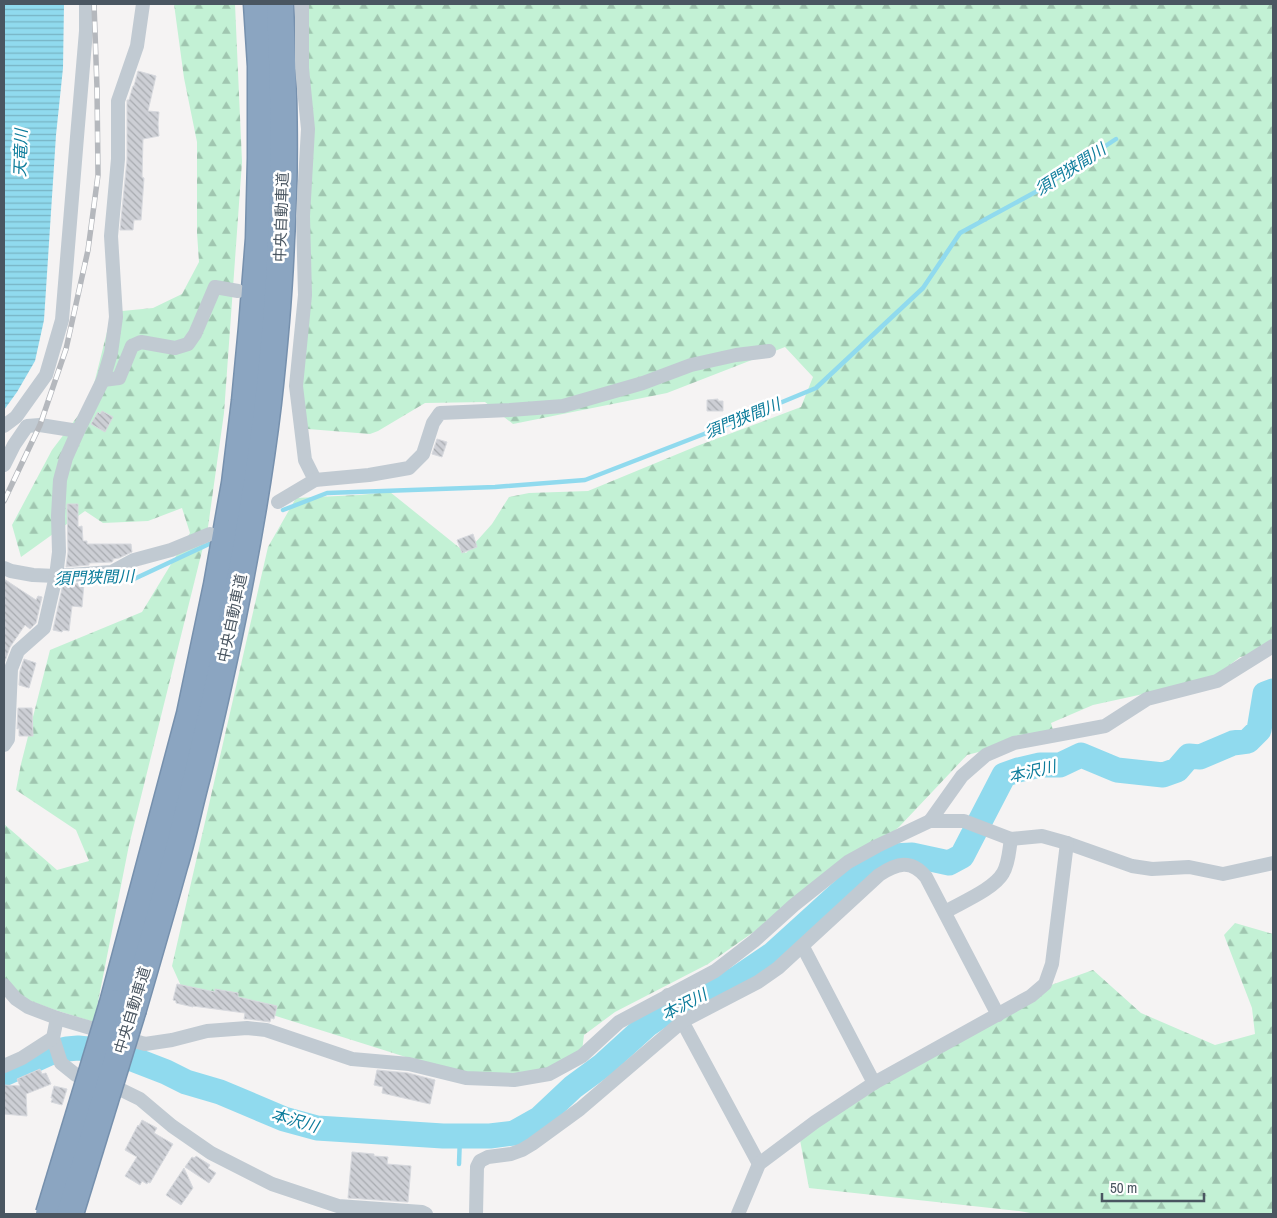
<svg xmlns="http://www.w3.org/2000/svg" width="1277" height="1218" font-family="'Archivo Narrow','Noto Sans JP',sans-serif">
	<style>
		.forest { fill: url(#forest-firs) }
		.water { fill: url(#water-rules) }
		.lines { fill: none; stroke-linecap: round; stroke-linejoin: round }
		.stream { stroke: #90daee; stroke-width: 4.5 }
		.river { stroke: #90daee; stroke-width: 25 }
		.building { fill: url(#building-back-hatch); stroke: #d7d9de }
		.highway-casing { stroke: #7690ad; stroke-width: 29 }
		.street { stroke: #c1cad2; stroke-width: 14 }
		.highway { stroke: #8ba5c1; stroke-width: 26 }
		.rail-casing { stroke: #b5b8bd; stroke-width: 5.5 }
		.rail { stroke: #fff; stroke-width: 4; stroke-dasharray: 11; stroke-linecap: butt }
		.highway-bridge-casing { stroke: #7690ad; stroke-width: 29; stroke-linecap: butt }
		.highway-bridge { stroke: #8ba5c1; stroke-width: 26 }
		.labels { text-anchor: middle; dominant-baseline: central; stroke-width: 5; stroke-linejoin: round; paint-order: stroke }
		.street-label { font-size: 15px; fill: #4a5661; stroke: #fff }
		.water-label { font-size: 16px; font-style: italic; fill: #0c7c9b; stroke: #fff }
	</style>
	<defs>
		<pattern id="forest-firs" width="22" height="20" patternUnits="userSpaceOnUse" patternTransform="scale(1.25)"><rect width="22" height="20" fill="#c3f1d5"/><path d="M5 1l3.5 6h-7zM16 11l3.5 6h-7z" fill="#a0c6b0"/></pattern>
		<pattern id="water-rules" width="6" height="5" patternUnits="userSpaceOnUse" patternTransform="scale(1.25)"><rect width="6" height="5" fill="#90daee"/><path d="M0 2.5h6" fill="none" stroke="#78b4c4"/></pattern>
		<pattern id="building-back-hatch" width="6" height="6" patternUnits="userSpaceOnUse" patternTransform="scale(1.25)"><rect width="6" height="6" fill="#cdcfd5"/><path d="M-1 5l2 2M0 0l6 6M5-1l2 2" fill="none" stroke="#a8abb0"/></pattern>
	</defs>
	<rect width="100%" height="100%" fill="#f5f3f3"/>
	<!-- forest -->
	<g class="forest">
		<path d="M174,4H235L242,162L224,413L208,527L129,845L94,1022L55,1010L17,996L4,977V824L57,870L89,861L76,830L16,790L21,764L50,650L142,612L190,533L182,508L148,521L103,523L85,511L21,557L12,525L52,450L90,400L112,312L153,308L182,294L199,262L197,233V142L184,78Z"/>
		<path d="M304,4H1273V651L1240,657L1212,679L1093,705L1051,723L1054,733L967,755L899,827L869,851L708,964L615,1012L584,1035L581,1059L548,1077H469L181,986L172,966L268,547L296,498L359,495L390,492L466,553L492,524L509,497L529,493L588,491L697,446L801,407L813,377L785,347L667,393L513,424L485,402L425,403L378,431L370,434L308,429L299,392Z"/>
		<path d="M1235,923L1273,934V1214H1036L1019,1211L809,1188L800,1140L858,1093L1040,989L1093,970L1141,1013L1215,1045L1255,1034L1252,1008L1224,935Z"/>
	</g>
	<!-- water -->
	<path class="water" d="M4,4H64L63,68L56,135L44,320L35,361L17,392L4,410Z"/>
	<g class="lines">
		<!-- stream -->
		<g class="stream">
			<path d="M283,510L327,493L495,487L585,480L722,427L816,388L923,288L960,233L1041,189L1116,139"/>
			<path d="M98,579L110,580L134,579L209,544"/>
			<path d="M459,1164L460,1136"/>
		</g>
		<!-- river -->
		<path class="river" d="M4,1074L50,1053L67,1049L78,1048L97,1050L135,1060L166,1072L186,1082L220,1092L284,1119L317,1128L443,1136H490L514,1133L539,1119L573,1087L603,1065L647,1025L666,1012L736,979L773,954L871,865L892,856L912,855L949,863L962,856L1004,775L1018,770L1040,765H1060L1081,755L1117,770L1163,775L1177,770L1189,756L1200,757L1233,743L1248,741L1259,730L1265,694L1273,691"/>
	</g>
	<!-- building -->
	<g class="building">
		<path d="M138,71L156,76L148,111L159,112L158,124L159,136L143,139L142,177L144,178L141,220H134L133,230H120L127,160V100H129L133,86H134Z"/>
		<path d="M718,399V401H723V411H707V400Z"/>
		<path d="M102,411L113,417L105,432L91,424L98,412L100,414Z"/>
		<path d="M437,439L447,442L442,457L432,454Z"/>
		<path d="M67,504H78V527L82,526L83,541H87V544H131L132,552L119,558L113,559V561L112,562L89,563V565L66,567L68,552Z"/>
		<path d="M473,534L477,547L462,553L457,540Z"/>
		<path d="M4,579L36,600L38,596L42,597L36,623L30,629L25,625L10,647L4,664Z"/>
		<path d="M84,583L82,607L72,606L69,631L63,630L62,632L53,630L63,584Z"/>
		<path d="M24,659L36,663L29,688L19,685L20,671Z"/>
		<path d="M18,708H32L33,736H19V728L17,729Z"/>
		<path d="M177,984L215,992V989L238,993V997L277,1006L274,1019L271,1018L270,1022L248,1019H244L245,1013L193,1006V1007L176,1003V1001L173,1000Z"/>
		<path d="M40,1069L42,1074L46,1073L51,1084L26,1094L27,1116L4,1114V1085L20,1086L17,1079Z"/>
		<path d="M377,1070L408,1073L435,1080L430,1104L382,1093L383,1087L374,1085Z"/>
		<path d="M54,1086L67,1089L62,1105L51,1102L53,1098H51Z"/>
		<path d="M142,1120L157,1128L154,1133L173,1144L150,1183L148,1182L147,1184L142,1181L140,1185L125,1176L137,1157L125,1150L138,1125L139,1126Z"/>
		<path d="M352,1152L374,1154V1156L388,1157L387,1164L411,1166L408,1202L348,1198Z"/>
		<path d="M196,1156L210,1165L208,1168L216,1173L209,1183L185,1167L192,1157L194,1158Z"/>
		<path d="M184,1168L193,1188L181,1205L166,1195Z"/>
	</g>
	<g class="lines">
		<!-- highway casing -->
		<g class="highway-casing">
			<g id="highway">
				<path d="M113,1003L190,714L217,585L235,483L245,401L252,327L259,239L261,158V66L257,4"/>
				<path d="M133,1009C147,961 161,913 174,866C183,836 189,806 197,776C227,653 253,529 268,403C274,349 279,294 281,240C286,161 283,82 280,4"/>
			</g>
		</g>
		<!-- street -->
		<g class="street">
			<path d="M302,4V68L308,129L303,216L305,295L296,386L305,460L315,480"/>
			<path d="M103,380L119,378L132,346L141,342L175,348L188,344L195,334L215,287L238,291"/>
			<path d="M4,426L16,417L46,375L62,320L77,137L86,31V4"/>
			<path d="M4,465L14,445L27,426L40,425L78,431"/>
			<path d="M278,502L315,480L369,475L409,468L423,454L433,423L440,413L510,410L563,406L643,383L691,365L736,355L769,351"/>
			<path d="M4,568L11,571L33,575L56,576L112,572L134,560L171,550L210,534"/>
			<path d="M4,745L8,739L11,669L18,651L44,628L56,576L59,552L58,516L60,480L66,458L78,431L103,380L111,353L116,317L111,236L118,159V101L137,46L143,4"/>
			<path d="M930,821L962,776L986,755L1014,743L1105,726L1147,699L1217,681L1273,646"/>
			<path d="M945,912C962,902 994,889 1003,873C1009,863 1009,850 1011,839"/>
			<path d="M803,947L874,1083"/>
			<path d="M4,985L16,999L28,1007L57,1018L145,1044L172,1040L207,1031L247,1028L266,1030L352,1059L409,1064L466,1078L514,1080L549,1074L582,1056L619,1022L715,971L754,941L794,905L848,862L877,846L930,821H964L1011,839L1042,836L1067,843L1132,866L1152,869L1189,867L1223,874L1273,863"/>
			<path d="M668,995L759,1164"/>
			<path d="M57,1018L53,1038L61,1063L76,1075L97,1078L140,1099L172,1126L211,1153L272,1184L338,1206L422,1212L426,1214"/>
			<path d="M4,1066L22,1058L53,1038"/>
			<path d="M476,1214L477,1167L480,1161L488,1157L511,1154L522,1150L532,1144L580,1109L683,1021L758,982L778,968L879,875C897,863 911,859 926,877L998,1015"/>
			<path d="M738,1214L759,1164L815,1122L874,1083L1031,996L1045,984L1052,964L1067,843"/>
		</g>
		<!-- highway -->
		<use href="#highway" class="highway"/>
		<!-- rail casing -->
		<g class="rail-casing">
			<path id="rail" d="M4,501L40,425L66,349L88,250L98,175L97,88L94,4"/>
		</g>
		<!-- rail -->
		<use href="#rail" class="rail"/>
		<!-- highway-bridge casing -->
		<g class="highway-bridge-casing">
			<g id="highway-bridge">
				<path d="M49,1214L113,1003"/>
				<path d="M70,1214L133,1009"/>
			</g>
		</g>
		<!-- highway-bridge -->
		<use href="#highway-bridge" class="highway-bridge"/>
	</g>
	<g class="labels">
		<!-- street labels -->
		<g class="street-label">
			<text transform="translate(281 217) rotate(-88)">中央自動車道</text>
			<text transform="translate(232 618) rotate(-78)">中央自動車道</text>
			<text transform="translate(132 1010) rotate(-73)">中央自動車道</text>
		</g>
		<!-- water labels -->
		<g class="water-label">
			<text transform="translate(20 153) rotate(-88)">天竜川</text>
			<text transform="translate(1070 169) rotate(-33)">須門狭間川</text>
			<text transform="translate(742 418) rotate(-22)">須門狭間川</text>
			<text transform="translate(94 577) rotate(-2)">須門狭間川</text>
			<text transform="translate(1032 771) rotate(-13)">本沢川</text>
			<text transform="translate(684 1004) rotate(-27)">本沢川</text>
			<text transform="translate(295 1120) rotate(16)">本沢川</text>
		</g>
	</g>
	<!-- border -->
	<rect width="1277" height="1218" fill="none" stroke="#4a5661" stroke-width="10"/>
	<!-- scale -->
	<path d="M1102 1193v8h102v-8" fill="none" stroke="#4a5661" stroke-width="2.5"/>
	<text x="1110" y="1193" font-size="15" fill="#4a5661" stroke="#ffffff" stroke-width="4" paint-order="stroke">50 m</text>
</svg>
